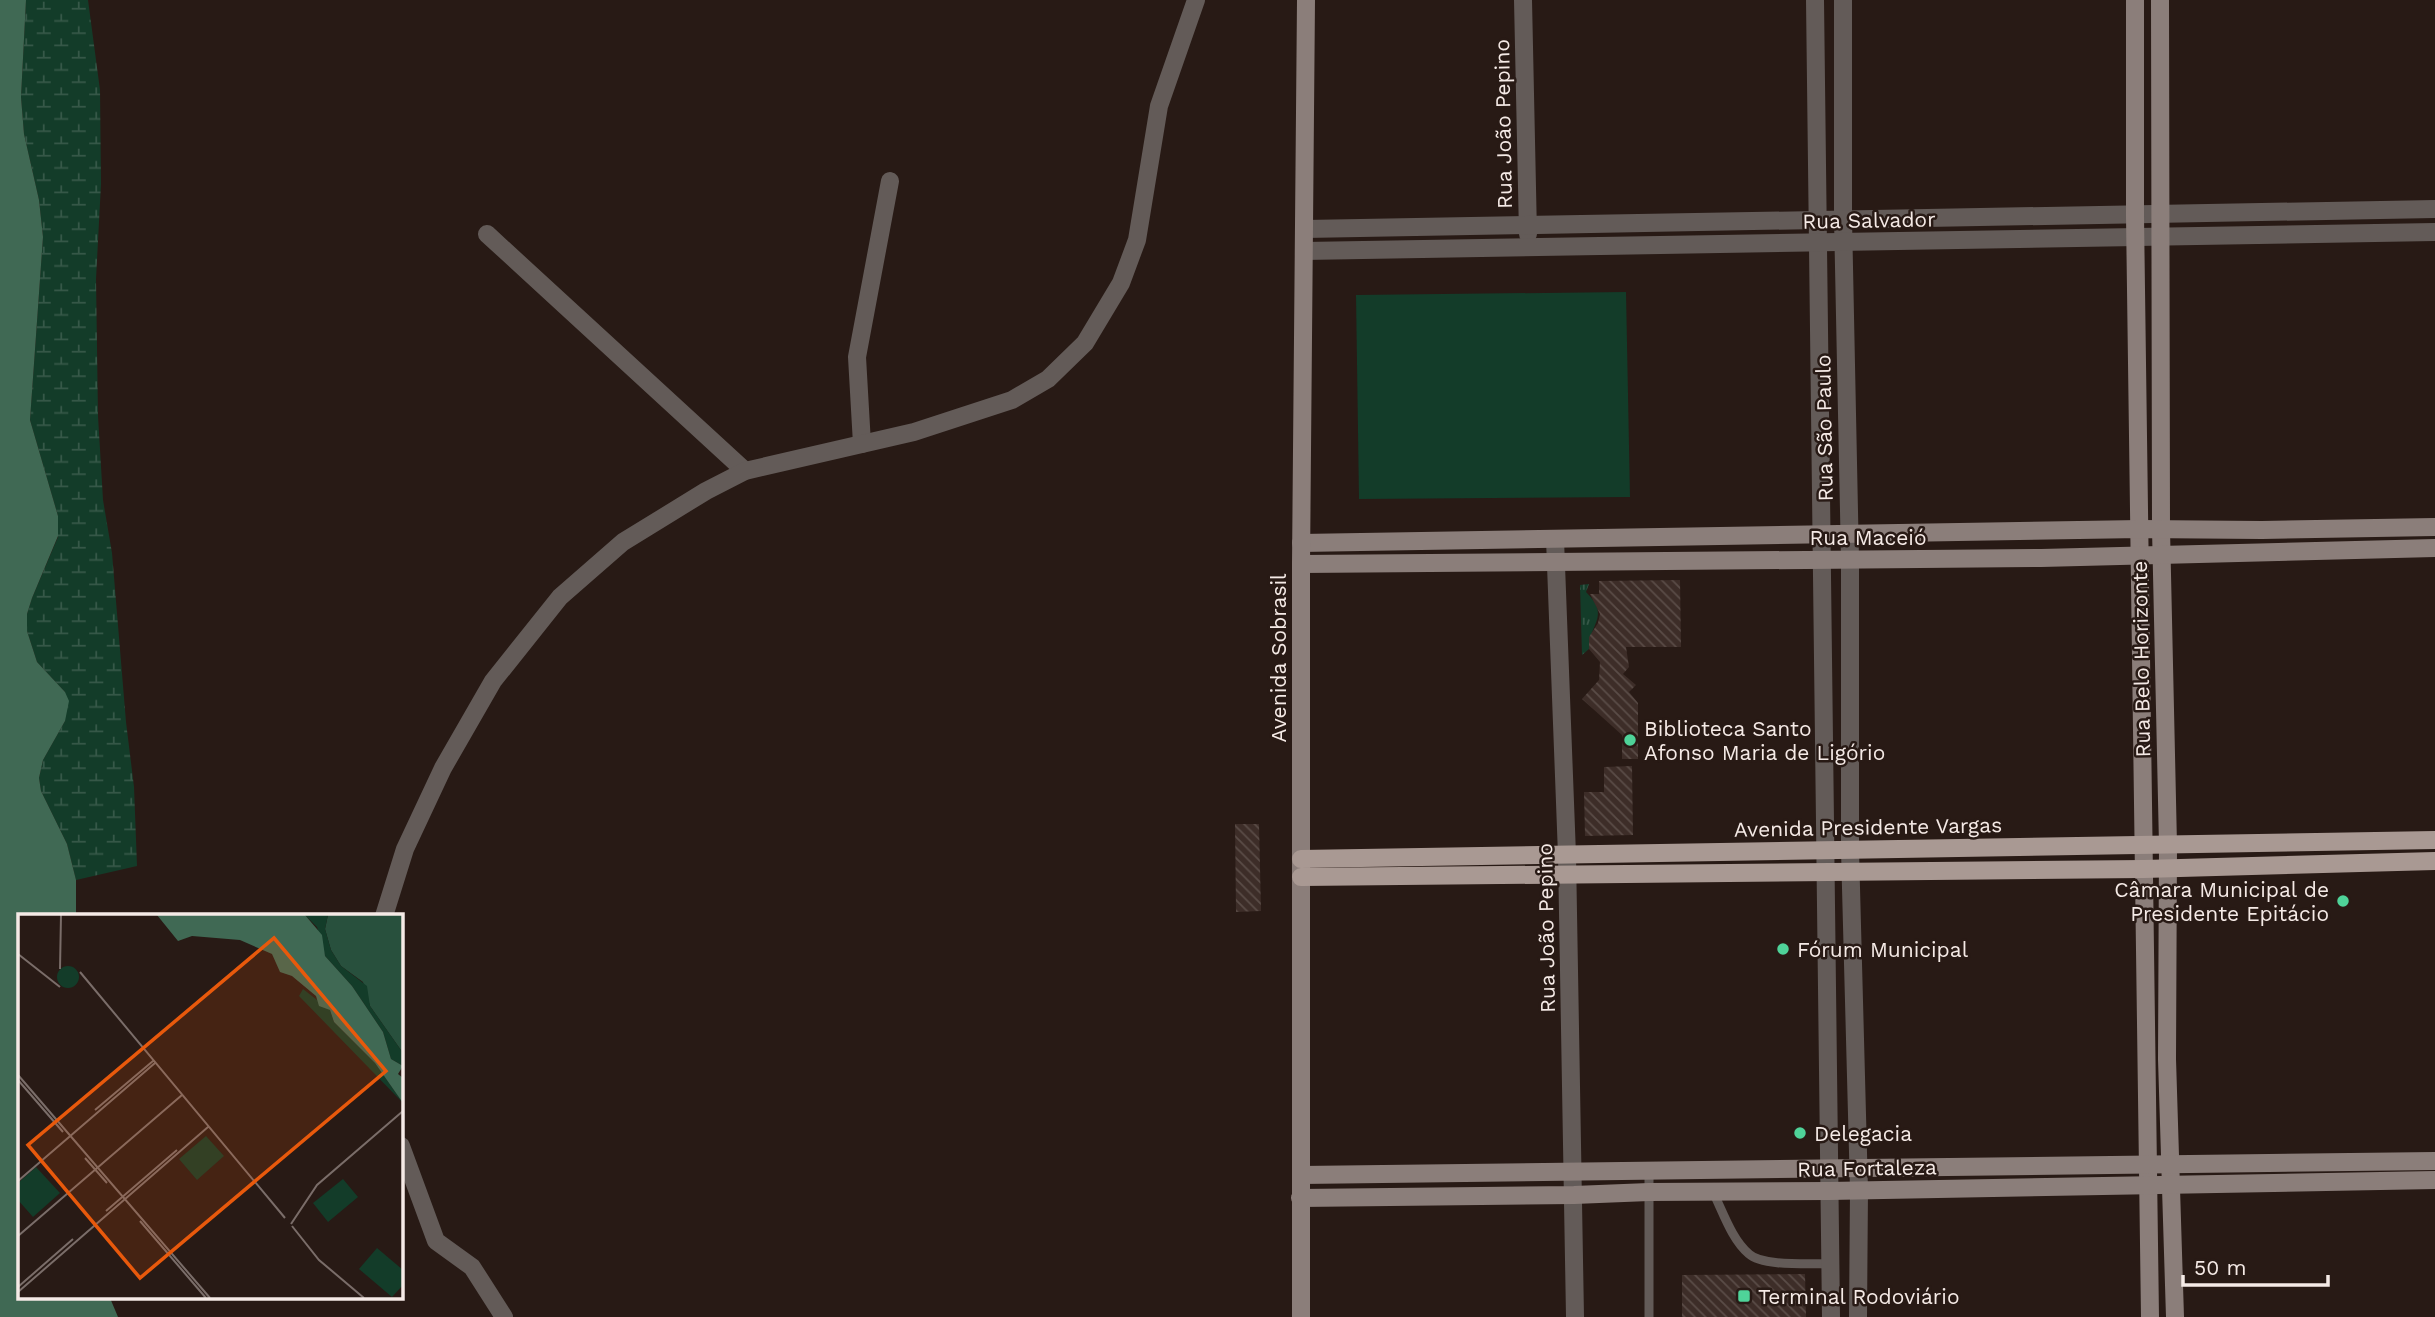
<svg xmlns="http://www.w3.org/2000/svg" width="2435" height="1317" font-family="'Work Sans',sans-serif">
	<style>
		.grass { fill: url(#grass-tufts) }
		.wetland { fill: url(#wetland-marsh) }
		.park { fill: #133c29 }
		.water { fill: #406954 }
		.building { fill: url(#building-back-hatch) }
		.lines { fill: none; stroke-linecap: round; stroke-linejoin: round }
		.lane { stroke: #635b58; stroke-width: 9 }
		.street { stroke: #635b58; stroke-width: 18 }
		.secondary { stroke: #8b7e7a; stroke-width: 18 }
		.primary { stroke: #a99993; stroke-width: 18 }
		.poi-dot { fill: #4fd399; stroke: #281a15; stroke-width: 2.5 }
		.labels { text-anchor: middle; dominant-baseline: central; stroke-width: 5; stroke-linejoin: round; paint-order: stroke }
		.street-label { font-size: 21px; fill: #f5eae6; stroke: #281a15 }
		.poi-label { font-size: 21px; fill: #f5eae6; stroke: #281a15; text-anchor: start }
		.inset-road { fill: none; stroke: #7a6d69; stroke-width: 2 }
		.view { fill: #e8590c; fill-opacity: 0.15; stroke: #e8590c; stroke-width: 3.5 }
		.inset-edge { fill: none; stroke: #f5eae6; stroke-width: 3.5 }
	</style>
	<defs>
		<pattern id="grass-tufts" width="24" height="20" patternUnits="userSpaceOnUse" patternTransform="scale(1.75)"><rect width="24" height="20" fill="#133c29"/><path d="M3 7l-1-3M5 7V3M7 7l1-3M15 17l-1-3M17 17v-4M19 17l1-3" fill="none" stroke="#365848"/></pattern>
		<pattern id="wetland-marsh" width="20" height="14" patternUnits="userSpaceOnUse" patternTransform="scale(1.75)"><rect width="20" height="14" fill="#133c29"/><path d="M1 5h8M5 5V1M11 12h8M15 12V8" fill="none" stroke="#365848"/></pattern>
		<pattern id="building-back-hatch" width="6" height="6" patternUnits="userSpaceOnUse" patternTransform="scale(1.75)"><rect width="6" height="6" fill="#3d2d28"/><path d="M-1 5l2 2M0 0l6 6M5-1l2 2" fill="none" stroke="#5a4c47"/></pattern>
	</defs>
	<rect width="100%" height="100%" fill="#281a15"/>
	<!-- grass -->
	<path class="grass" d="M1589,584L1586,592C1611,617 1589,623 1589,649L1582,655L1580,585Z"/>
	<!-- wetland -->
	<path class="wetland" d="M26,0H88L100,90L101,184L96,279L98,416L103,500L112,553L126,722L134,787L137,866L76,880L67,844L41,791L39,778L43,760L65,721V692L37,662L27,631V614L32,598L58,537V516L30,420L43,237L39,200L24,134L21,97Z"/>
	<!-- park -->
	<path class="park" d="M1626,292L1630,497L1359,499L1356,295Z"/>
	<!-- water -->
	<path class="water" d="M0,0H26L21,97L24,134L39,200L43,237L30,420L58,516V536L32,598L27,614V631L37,662L65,692L69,701L65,721L43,760L39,778L41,791L67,844L76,880V916H19V1298H110L118,1317H0Z"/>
	<!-- building -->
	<g class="building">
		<path d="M1680,580L1681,647H1626L1629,667L1623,674L1636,685L1629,692L1638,703V759H1622V735L1582,699L1599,680L1600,662L1589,649V637L1598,623L1600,614L1590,594H1599V581Z"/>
		<path d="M1632,766L1633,835L1585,836L1584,792H1604V767Z"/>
		<path d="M1235,824H1259L1261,911L1236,912Z"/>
		<path d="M1805,1274L1806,1317H1682V1275Z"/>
	</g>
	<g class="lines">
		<!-- lane -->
		<g class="lane">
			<path d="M1649,1170V1317"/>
			<path d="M1713,1192C1723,1212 1732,1240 1749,1254C1763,1267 1812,1263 1831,1264"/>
		</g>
		<!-- street -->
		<g class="street">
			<path d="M1523,0L1528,234"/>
			<path d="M1815,0L1831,1317"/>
			<path d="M1843,0V218L1850,560V850L1859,1190L1858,1317"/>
			<path d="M1305,229C1681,221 2058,217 2435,209"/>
			<path d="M487,234L745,471"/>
			<path d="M1304,251L2435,232"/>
			<path d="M862,444L857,357L890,181"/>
			<path d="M1555,539L1567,855L1575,1317"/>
			<path d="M384,916L405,849L443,768L493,681L560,597L623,542L706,491L745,471L914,432L1012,400L1048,379L1085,343L1121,283L1137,240L1159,106L1196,0"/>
			<path d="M401,1146L436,1241L472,1267L504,1317"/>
		</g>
		<!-- secondary -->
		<g class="secondary">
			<path d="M2135,0V216L2150,1317"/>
			<path d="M2160,0L2161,529L2168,845L2167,1059L2175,1317"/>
			<path d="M1301,543L2140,529L2262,530L2435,527"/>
			<path d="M1301,564L2041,558L2435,548"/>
			<path d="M1301,1175L2435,1161"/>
			<path d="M1300,1198L1574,1195L1649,1192L1829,1191L2435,1180"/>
			<path d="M1301,1317V564L1306,0"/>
		</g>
		<!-- primary -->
		<g class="primary">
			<path d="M1301,859L2435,840"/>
			<path d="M1301,877L2144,869L2435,861"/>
		</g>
	</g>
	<!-- markers -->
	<g class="poi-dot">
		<circle cx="1630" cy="740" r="7"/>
		<circle cx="2343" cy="901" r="7"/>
		<circle cx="1783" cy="949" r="7"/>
		<circle cx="1800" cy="1133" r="7"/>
		<rect x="1737" y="1289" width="14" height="14" rx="3.5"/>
	</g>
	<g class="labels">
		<!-- street labels -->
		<g class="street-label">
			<text transform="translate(1503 124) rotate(-91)">Rua João Pepino</text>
			<text transform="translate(1869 220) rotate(-1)">Rua Salvador</text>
			<text transform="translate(1824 428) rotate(-91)">Rua São Paulo</text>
			<text x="1868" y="537">Rua Maceió</text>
			<text transform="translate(1278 658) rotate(-90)">Avenida Sobrasil</text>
			<text transform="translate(2141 659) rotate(-91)">Rua Belo Horizonte</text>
			<text transform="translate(1868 827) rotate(-1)">Avenida Presidente Vargas</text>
			<text transform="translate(1546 928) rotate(-91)">Rua João Pepino</text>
			<text transform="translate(1867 1168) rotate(-1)">Rua Fortaleza</text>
		</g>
		<!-- poi labels -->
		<g class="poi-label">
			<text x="1644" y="728">Biblioteca Santo<tspan x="1644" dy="24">Afonso Maria de Ligório</tspan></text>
			<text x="2329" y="889" text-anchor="end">Câmara Municipal de<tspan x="2329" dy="24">Presidente Epitácio</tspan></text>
			<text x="1797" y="949">Fórum Municipal</text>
			<text x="1814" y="1133">Delegacia</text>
			<text x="1758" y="1296">Terminal Rodoviário</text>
		</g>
	</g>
	<!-- overview -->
	<g transform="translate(18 914)">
		<rect width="385" height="385" fill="#281a15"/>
		<path d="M39 63a11 11 0 1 1 22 0a11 11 0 1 1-22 0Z" fill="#133c29"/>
		<path d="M310,1H385V139L352,92L345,68L323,52L313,36L307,15Z" fill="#28503d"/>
		<path d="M287,1H310L307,15L313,36L323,52L349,72L352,92L385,139V152L373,145L365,118L334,72L307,42L299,13ZM285,75L312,96L316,108L357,149L385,189L281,82Z" fill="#133c29"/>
		<path d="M188,222L206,242L179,266L161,245ZM18,253L42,279L15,303L0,286V269ZM325,265L340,283L310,308L295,289ZM359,334L385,356V371L374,383L341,355Z" fill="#133c29"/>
		<path d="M139,1H287L304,21L307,42L334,72L365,118L373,145L385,152L380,160L385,164V189L357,149L316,108L312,96L301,92L298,82L274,62L262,58L254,40L222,26L174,22L160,27Z" fill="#406954"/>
		<path class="inset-road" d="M0,40L42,73M42,55L43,1M62,58L267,304M0,161L192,384M0,166L45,218M77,196L135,147M67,244L89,269M0,267L137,149M88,297L159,236M122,307L188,384M273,310L299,271L385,197M274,312L301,346L346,384M0,322L164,181M0,373L55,325M0,378L190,213"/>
		<path class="view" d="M256,24L368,157L122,364L10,231Z"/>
		<rect width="385" height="385" class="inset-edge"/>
	</g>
	<!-- scale -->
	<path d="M2183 1275v10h145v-10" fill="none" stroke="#f5eae6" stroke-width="3.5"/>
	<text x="2194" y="1275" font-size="21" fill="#f5eae6" stroke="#281a15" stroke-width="5" paint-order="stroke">50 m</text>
</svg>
